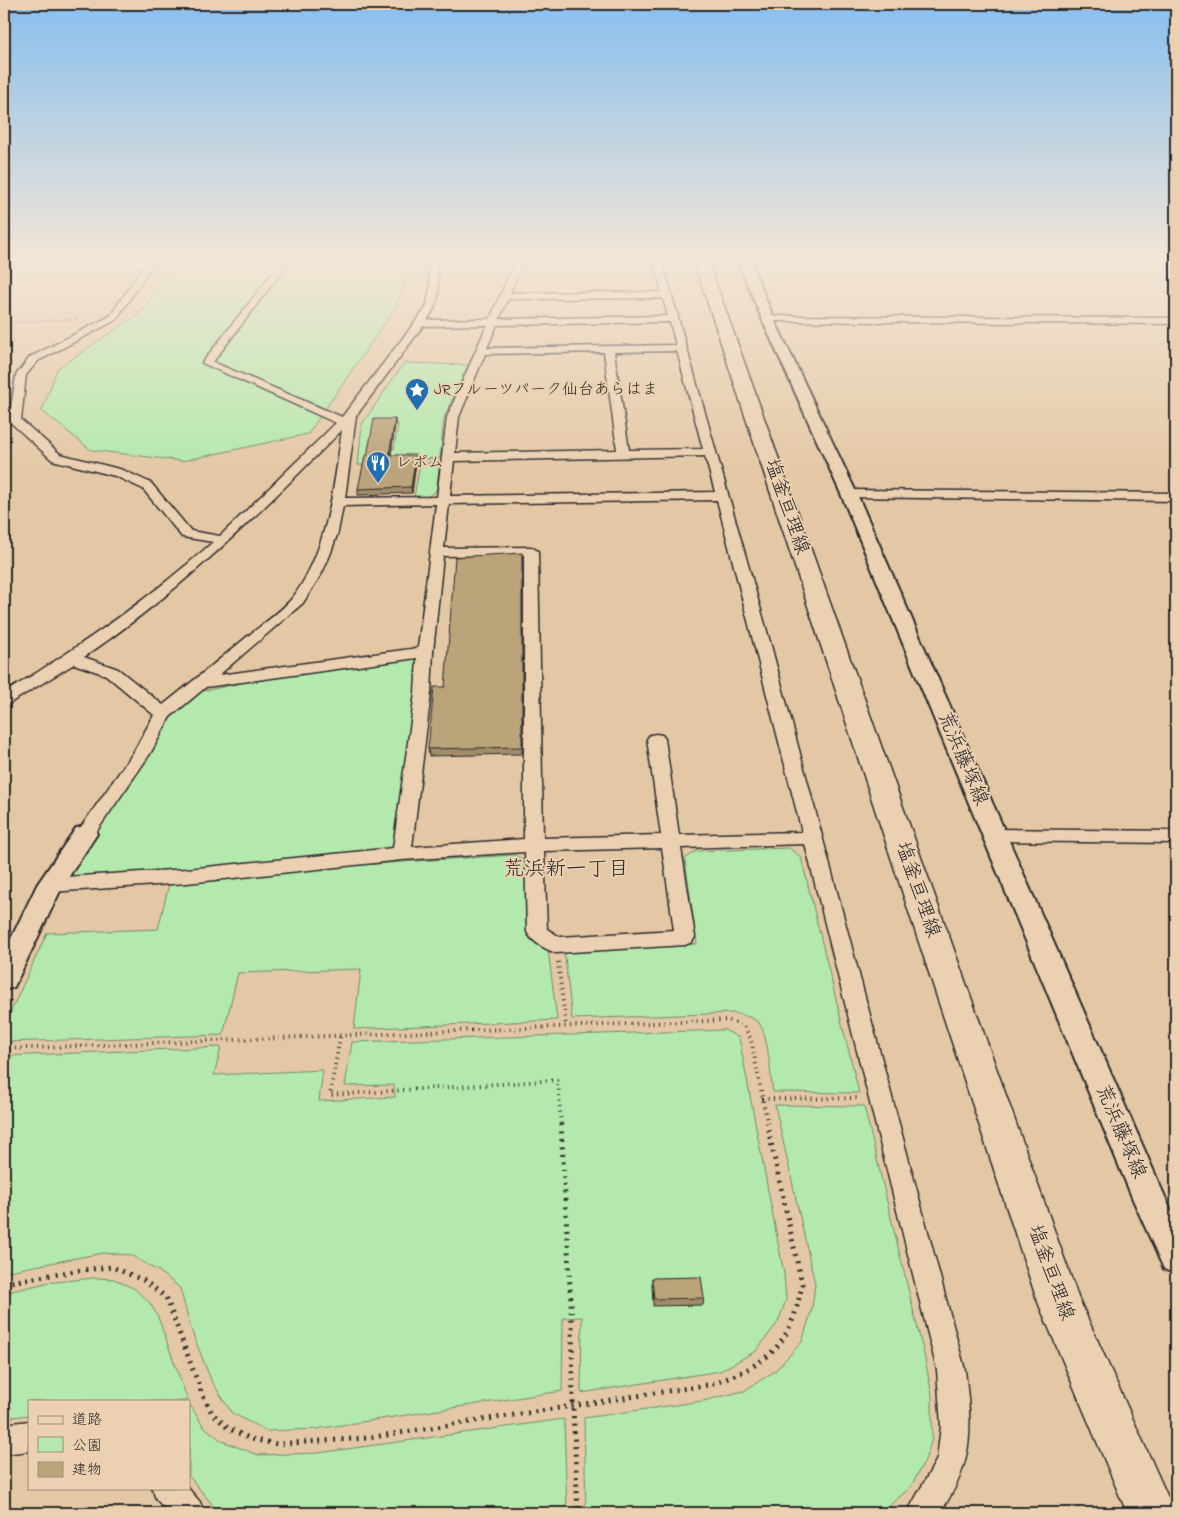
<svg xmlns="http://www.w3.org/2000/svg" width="1180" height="1517" font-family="'Indie Flower','Klee One',sans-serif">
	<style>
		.green { fill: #b3e9ac; stroke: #6f8a6c }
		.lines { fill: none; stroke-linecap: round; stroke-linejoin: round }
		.minor-casing { stroke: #2b2b2b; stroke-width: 3 }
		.tertiary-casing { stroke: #2b2b2b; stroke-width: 4 }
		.primary-casing { stroke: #2b2b2b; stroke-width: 3 }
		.path-far2 { stroke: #2b2b2b; stroke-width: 2; stroke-dasharray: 0.5 2; stroke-linecap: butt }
		.path-far1 { stroke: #2b2b2b; stroke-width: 4; stroke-dasharray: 1 4.5; stroke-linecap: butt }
		.path { stroke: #2b2b2b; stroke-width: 5; stroke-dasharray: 2 5.5; stroke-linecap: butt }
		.minor { fill: #ebd0b2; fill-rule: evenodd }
		.tertiary { fill: #ebd0b2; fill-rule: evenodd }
		.primary { fill: #ebd0b2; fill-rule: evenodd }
		.wall { fill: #a18c69; stroke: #2b2b2b }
		.shaded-wall { fill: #837255; stroke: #2b2b2b }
		.building { fill: #bba37a; stroke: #2b2b2b }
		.labels { text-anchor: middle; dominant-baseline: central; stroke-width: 4; stroke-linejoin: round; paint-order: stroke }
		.far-poi-label { font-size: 16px; fill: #2b2b2b; stroke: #ebd0b2; text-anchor: start }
		.street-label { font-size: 20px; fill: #2b2b2b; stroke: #ebd0b2 }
		.neighbourhood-label { font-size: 21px; fill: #2b2b2b; stroke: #ebd0b2 }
	</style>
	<rect width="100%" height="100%" fill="#e4c8a5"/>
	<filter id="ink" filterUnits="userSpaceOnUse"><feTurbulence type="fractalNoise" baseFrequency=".02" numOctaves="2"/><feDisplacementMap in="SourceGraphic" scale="10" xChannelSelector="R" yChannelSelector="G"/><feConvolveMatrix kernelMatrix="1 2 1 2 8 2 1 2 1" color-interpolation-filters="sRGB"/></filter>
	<g filter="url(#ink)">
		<!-- green -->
		<g class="green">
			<path d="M173,261H412L395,308L308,434L182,461L91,450L42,411L57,369L143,311Z"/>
			<path d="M404,363L468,365L444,417L440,458L384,461L386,449H394L398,424H374L368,449L377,450L364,465H358L362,424Z"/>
			<path d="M429,462H440L436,491L427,497H414L420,464H428Z"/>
			<path d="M411,657L422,661L398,843L388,851L79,878L70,874L167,721L199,692L246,682Z"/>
			<path d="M789,848L801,857L859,1093L773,1092C770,1075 769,1037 759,1023C753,1017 742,1015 734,1013L572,1019L564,949L697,944L685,859L696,851Z"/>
			<path d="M514,855L528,862L529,936L548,949L557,1020L354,1029L361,969L238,973L223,1035L4,1042V1026L47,933L158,929L169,884C283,869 398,862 514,855Z"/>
			<path d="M725,1030L739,1038L784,1274L786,1300L778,1322L756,1351L720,1371L581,1393L582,1317L563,1318L562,1391L316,1429L267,1431L232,1413L211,1380L192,1332L180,1288L160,1272L131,1255L102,1253L4,1272V1056L221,1047L214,1075L323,1070L319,1101L395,1097L394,1085L345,1086L352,1042Z"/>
			<path d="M775,1105L864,1106L925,1359L932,1396V1439L925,1460L910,1488L880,1513H586L584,1418L703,1401L744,1391L775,1371L802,1342L812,1309L815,1284Z"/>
			<path d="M93,1278L114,1279L135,1289L150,1303L158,1317L188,1401H29V1415L4,1418V1293L46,1283Z"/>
			<path d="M189,1403L203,1426L222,1441L258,1455L318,1453L564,1419L567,1513H219L189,1476Z"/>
		</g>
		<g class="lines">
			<!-- minor casing -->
			<g class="minor-casing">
				<g id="minor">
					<path d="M147,261H155L116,320L38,361L26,375L21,420L60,454L123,470L151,483L191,531L220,536L336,423L202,363L282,261H290L213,362L342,417L426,308L430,288L428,261H436C439,285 442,300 427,320L490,319L515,261H523L510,293L662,292L654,261H662L772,649L965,1370C972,1429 975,1461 940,1513H907L937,1459L941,1426L937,1370L805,844L681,848L695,937L692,942L685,945L556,953C545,949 532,942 527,932L525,852L402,860L187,883L50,892L43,890L40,885L43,880L50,878L187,869L393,848L415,693L417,658L206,687L170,717L150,754L92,838L85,840L78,838L76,834L133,753L154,715L106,675L74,664L10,703L4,705V693C78,648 148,600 213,542L182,537L143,489L115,476L52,460L9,421L16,375L30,357L110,316ZM663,298L668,316L499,319L508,299ZM670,322L676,345L487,348L497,325ZM487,325L447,417L437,497L345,498L356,416L423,326ZM677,351L703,449L629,450L614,352ZM604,352L617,450L455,453L459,417L485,354ZM342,430C334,487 328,548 294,596C282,611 263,624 248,636C220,659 192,682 163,705L118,669L84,657C180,592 261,512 342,430ZM705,456L715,492L450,496L454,461ZM717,500L802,832L679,835L665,739L662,735L656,734L650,735L647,739L661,835L543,838L538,551L531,547L444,548L449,504ZM436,504L418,648L219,675L303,603L322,573L330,555L338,532L343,506ZM524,555V839L412,847L431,693L433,652L443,556ZM662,848L674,930L560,937L547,929L544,851Z"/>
					<path d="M768,316L1176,318V324L765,321V317Z"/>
					<path d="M849,490L1176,493V501L844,497L843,494L844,491Z"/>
					<path d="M995,829L1176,831V843L995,841L988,839L986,835L988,831Z"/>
					<path d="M29,1421V1451L4,1454V1424Z"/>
					<path d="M152,1488H188L200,1502L204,1513H169L156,1499Z"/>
				</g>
			</g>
			<!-- tertiary casing -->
			<g class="tertiary-casing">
				<g id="tertiary">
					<path d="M738,261H750L774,319L857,494L1176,1222V1274L1164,1269L1134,1202L841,494L762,319Z"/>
					<path d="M85,826L94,828L97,834L62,887L14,987L4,990V953L37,885L76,828Z"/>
				</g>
			</g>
			<!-- primary casing -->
			<g class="primary-casing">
				<path id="primary" d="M694,261H708L1078,1297L1175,1513H1127L1037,1300Z"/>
			</g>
			<!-- path-far2 -->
			<path class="path-far2" d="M4,323L77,319"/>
			<!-- path-far1 -->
			<g class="path-far1">
				<path d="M558,962L566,1026"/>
				<path d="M4,1017L11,998"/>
				<path d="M340,1037L330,1095L558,1080L561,1126"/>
				<path d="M4,1049L728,1020L744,1026L751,1039L768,1126"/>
				<path d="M762,1099L859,1098"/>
			</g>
			<!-- path -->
			<g class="path">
				<path d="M561,1124L572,1323L573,1407L578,1513"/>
				<path d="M4,1283L81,1270L112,1267L143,1280L166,1297L202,1394L212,1413L228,1428L251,1439L277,1444L367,1438L713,1384C770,1363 791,1345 802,1284L767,1124"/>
			</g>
			<!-- minor -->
			<use href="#minor" class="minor"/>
			<!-- tertiary -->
			<use href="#tertiary" class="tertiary"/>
			<!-- primary -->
			<use href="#primary" class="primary"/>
		</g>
		<!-- wall -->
		<g class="wall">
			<path d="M395,419V424L391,455L416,461L412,493L358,495V489Z"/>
			<path d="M522,553V754L429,756L428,749L445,687Z"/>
			<path d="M652,1278L704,1298L703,1305L653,1306L652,1285Z"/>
		</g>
		<!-- shaded-wall -->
		<g class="shaded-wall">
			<path d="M395,419V424L390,461L389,455Z"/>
			<path d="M416,455V461L412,493L411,487Z"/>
		</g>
		<!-- building -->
		<g class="building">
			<path d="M374,419H395L389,455H416L411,487L358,489L365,456H367Z"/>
			<path d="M522,553V747L428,749L434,687H445L455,557Z"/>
			<path d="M701,1277L704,1298L654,1299L652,1278Z"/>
		</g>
	</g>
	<!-- sky -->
	<linearGradient id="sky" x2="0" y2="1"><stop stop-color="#88bfee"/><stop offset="0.55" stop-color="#f3e6d6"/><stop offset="1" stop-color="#f3e6d6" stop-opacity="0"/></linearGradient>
	<rect width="1180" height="473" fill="url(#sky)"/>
	<!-- icons -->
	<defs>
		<g id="sight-pin" transform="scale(1.25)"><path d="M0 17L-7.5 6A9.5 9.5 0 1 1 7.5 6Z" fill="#1f6fb2" stroke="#ebd0b2"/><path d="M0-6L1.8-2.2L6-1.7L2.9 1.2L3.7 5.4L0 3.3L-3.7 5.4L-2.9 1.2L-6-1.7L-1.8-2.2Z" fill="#fff"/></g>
		<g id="restaurant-pin" transform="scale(1.25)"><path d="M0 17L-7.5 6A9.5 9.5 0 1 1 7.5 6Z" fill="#1f6fb2" stroke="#ebd0b2"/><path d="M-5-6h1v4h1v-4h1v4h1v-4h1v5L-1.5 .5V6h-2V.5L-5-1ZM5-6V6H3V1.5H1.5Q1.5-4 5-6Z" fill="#fff"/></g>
	</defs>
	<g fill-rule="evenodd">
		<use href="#sight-pin" x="417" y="390"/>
		<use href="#restaurant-pin" x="378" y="463"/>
	</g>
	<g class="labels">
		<!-- far-poi labels -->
		<g class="far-poi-label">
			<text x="434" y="390">JRフルーツパーク仙台あらはま</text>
			<text x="396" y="463">レポム</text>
		</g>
		<!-- street labels -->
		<g class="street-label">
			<text transform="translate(786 507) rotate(71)">塩釜亘理線</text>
			<text transform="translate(962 759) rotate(67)">荒浜藤塚線</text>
			<text transform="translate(917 890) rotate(71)">塩釜亘理線</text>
			<text transform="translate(1120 1132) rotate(67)">荒浜藤塚線</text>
			<text transform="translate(1050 1273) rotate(70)">塩釜亘理線</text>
		</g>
		<!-- neighbourhood labels -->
		<g class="neighbourhood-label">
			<text x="566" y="870">荒浜新一丁目</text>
		</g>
	</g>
	<!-- margin -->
	<rect width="1180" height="1517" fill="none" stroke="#ebd0b2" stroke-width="20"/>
	<rect x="10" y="10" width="1160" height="1497" fill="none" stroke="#2b2b2b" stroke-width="2" filter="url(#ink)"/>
	<!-- legend -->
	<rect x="28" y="1400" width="162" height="90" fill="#ebd0b2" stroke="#9e8e7c"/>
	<rect x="38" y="1416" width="25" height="8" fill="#ebd0b2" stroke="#9e8e7c"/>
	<text x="72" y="1424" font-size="15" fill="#2b2b2b">道路</text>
	<rect x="38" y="1437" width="25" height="15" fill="#b3e9ac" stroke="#9e8e7c"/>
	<text x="72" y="1450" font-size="15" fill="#2b2b2b">公園</text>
	<rect x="38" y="1462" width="25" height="15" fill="#bba37a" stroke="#9e8e7c"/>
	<text x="72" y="1474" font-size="15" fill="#2b2b2b">建物</text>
</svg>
